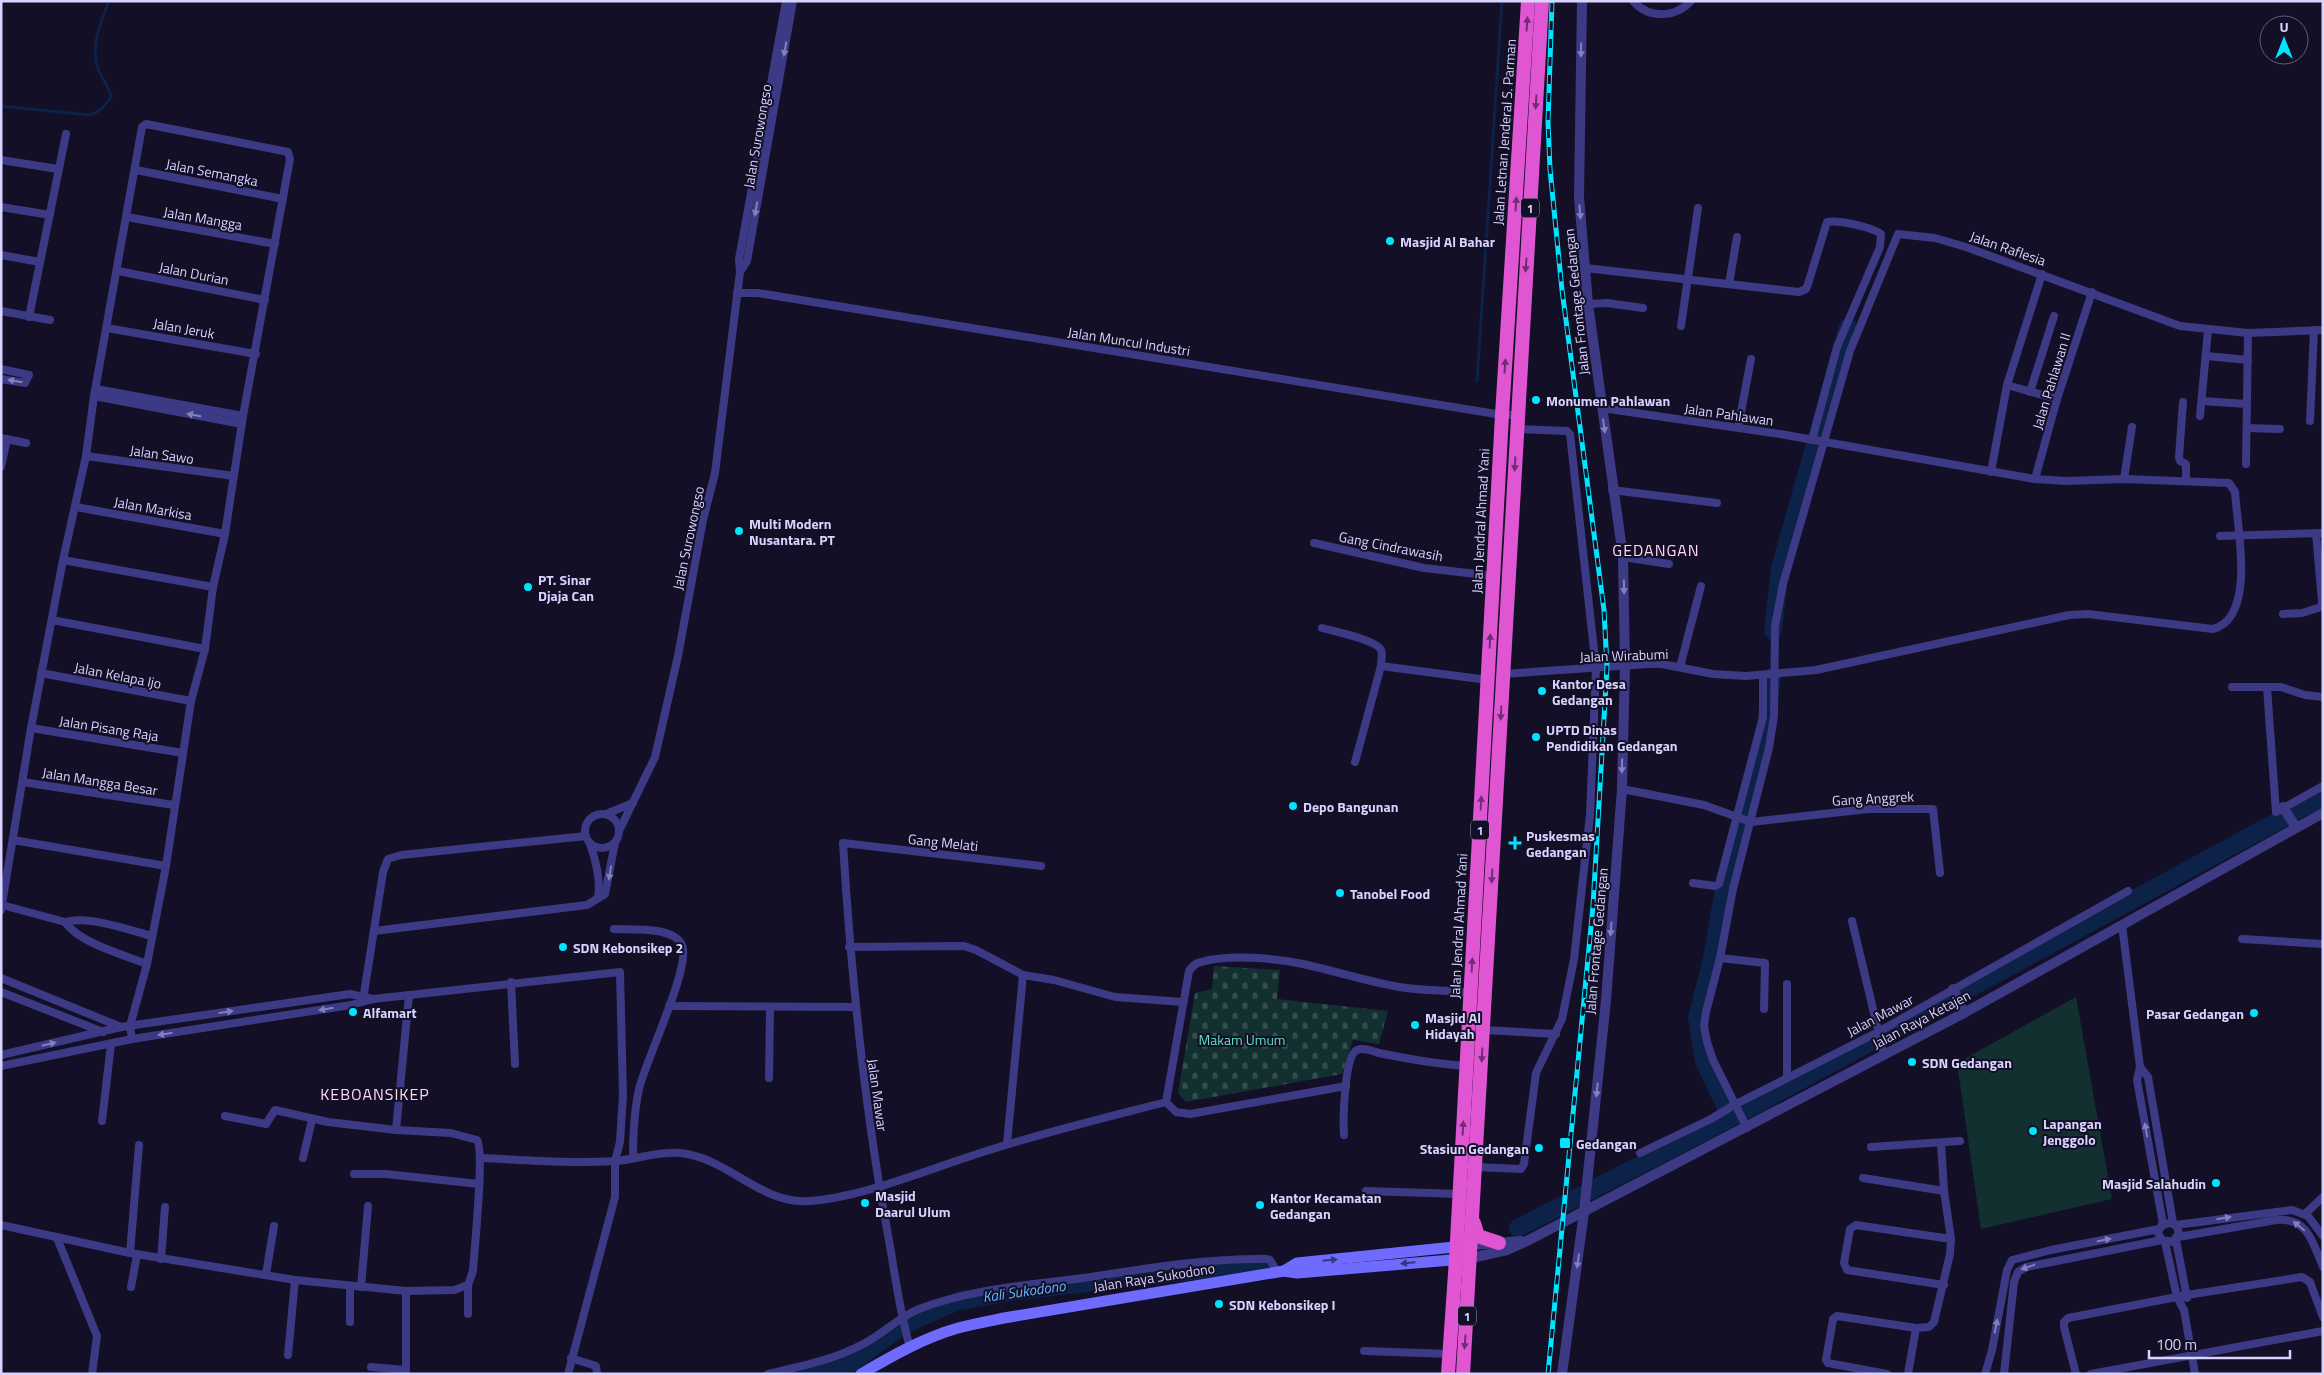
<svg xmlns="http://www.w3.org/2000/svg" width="2324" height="1375" font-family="'Titillium Web',sans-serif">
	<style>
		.green { fill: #12302f }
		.cemetery { fill: url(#cemetery-stones) }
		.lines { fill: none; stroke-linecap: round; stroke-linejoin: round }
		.stream { stroke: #0c2248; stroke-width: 3 }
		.river { stroke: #0c2248; stroke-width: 18 }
		.minor { stroke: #3d3a85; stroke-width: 8 }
		.tertiary { stroke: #3d3a85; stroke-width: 10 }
		.secondary { stroke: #6f6bff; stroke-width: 11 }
		.trunk { stroke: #e055d1; stroke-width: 14 }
		.rail-casing { stroke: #00e5ff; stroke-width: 5 }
		.rail { stroke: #130f26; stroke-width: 3; stroke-dasharray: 9; stroke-linecap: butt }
		.oneway { fill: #6f2e73 }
		.oneway2 { fill: #837fbc }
		.oneway3 { fill: #38347d }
		.poi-dot { fill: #00e5ff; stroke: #130f26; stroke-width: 2 }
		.labels { text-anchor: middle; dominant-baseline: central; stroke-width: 4; stroke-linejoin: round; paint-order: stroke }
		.shield { fill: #130f26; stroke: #9e99be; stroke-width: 1 }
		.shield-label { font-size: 12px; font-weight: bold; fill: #d9d4ff }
		.street-label { font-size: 14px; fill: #d9d4ff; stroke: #130f26 }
		.poi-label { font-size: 14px; font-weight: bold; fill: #d9d4ff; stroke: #130f26; text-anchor: start }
		.park-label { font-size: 14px; fill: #5fe0c0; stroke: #130f26 }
		.water-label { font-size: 15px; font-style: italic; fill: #62b6ff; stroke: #130f26 }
		.quarter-label { font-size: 16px; letter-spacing: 1px; fill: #ffd6f0; stroke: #130f26 }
	</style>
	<defs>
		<pattern id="cemetery-stones" width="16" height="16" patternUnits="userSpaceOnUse" patternTransform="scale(1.25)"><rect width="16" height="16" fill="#12302f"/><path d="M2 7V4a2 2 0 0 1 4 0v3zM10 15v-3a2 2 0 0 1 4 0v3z" fill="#344d4e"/></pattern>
	</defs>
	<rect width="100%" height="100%" fill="#130f26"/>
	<!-- green -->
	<path class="green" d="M2076,997L2112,1199L1981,1229L1957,1063Z"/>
	<!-- cemetery -->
	<path class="cemetery" d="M1214,966L1280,970L1277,999L1388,1011L1379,1044L1353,1040L1342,1074L1186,1102L1178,1093L1195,993L1212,989Z"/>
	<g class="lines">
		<!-- stream -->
		<g class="stream">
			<path d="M1,106L89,115C100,112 104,107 111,97C109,86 102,79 98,69C90,46 101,22 109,1"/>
			<path d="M1477,381L1502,1"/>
		</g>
		<!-- river -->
		<g class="river">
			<path d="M1773,631L1780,568L1848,327"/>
			<path d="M1726,1108L1704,1061L1697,1017L1712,959L1723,894L1765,734L1772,677"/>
			<path d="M1518,1228L1731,1118L2300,809L2323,799"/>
			<path d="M803,1374L851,1363L904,1325L958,1301L1018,1291L1263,1263"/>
		</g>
		<!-- minor -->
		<g class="minor">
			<path d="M1633,1C1649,19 1675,18 1691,1"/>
			<path d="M1,160L58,169"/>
			<path d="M136,170L283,199"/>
			<path d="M1,207L50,215"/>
			<path d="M127,217L275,244"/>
			<path d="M1,255L40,262"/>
			<path d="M1585,268L1799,292L1806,289L1808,284L1827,222C1840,220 1871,227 1881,234L1880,247L1837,347L1812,440"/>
			<path d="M118,271L265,300"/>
			<path d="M740,272L747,261L793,1"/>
			<path d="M2042,274L2007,385L2057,399"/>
			<path d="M1729,284L1737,237"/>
			<path d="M737,293H758L1502,415H1517"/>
			<path d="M1588,304L1607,303L1643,308"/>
			<path d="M1,311L50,320"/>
			<path d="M29,317L66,134"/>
			<path d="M1681,326L1698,208"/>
			<path d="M107,328L256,354"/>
			<path d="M2206,356L2248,360"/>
			<path d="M1,369L29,375L25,383L1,379"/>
			<path d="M96,389L243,416"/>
			<path d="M2030,392L2054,316"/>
			<path d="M94,396L242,424"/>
			<path d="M2202,401L2247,404"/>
			<path d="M2183,402L2179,457L2180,461L2186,464V481"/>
			<path d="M2200,416L2208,330"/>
			<path d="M2310,421L2314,330"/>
			<path d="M1738,428L1751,359"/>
			<path d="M2247,428L2280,429"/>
			<path d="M1,438L26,443"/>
			<path d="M86,456L234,476"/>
			<path d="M2246,464L2248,333"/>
			<path d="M1,467L7,439"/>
			<path d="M1991,472L2007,385"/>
			<path d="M2035,479L2057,399L2092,292"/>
			<path d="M2124,479L2132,427"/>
			<path d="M1612,490L1717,503"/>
			<path d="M76,507L225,534"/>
			<path d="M2316,533L2322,602"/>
			<path d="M2220,536L2323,533"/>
			<path d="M1314,543L1424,568L1494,576"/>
			<path d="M1623,557L1669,564"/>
			<path d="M63,560L213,587"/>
			<path d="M2283,614L2302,613L2321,607L2322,602"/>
			<path d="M52,620L205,649"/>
			<path d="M1322,628C1333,631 1377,640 1381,650C1383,654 1381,661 1381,666"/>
			<path d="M1680,667L1701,586"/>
			<path d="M41,673L191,701"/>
			<path d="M1503,674L1648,664H1662L1713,674L1746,676L1816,670L2069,615L2088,614L2213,629C2257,618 2237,526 2235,492L2229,483L2124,479L2066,481L2035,479L1780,434L1602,408"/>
			<path d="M2232,687H2281L2305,695L2323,697"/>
			<path d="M2267,687L2276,812L2323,786"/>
			<path d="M31,728L183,753"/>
			<path d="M1355,762L1381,666L1488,680"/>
			<path d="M22,782L174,805"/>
			<path d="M1622,789L1704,805L1751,822L1868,809H1933L1940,873"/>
			<path d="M606,814L633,803"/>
			<circle cx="602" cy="831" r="17"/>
			<path d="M619,831L655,757L678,656L703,520L715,473L740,272L739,259L786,1"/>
			<path d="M13,840L166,866"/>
			<path d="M590,844C596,861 601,880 598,898"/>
			<path d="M1693,883L1715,886L1719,884L1763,717V675"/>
			<path d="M2,905L65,922C89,915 128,930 152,936"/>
			<path d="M1,910L31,728L63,560L86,456L94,396L142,127L146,124L288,152L290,159L243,416L225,534L213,587L205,649L191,701L166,866L147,964L130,1026L132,1039"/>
			<path d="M1852,921L1884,1055"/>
			<path d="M65,922C79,943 124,955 147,964"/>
			<path d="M2122,925L2140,1067L2137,1080L2163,1224"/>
			<path d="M614,929C632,930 673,926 682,945C692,965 645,1062 639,1089C634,1112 633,1134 633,1158"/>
			<path d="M374,931L587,905L605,894L615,843"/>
			<path d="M2242,939L2323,944"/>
			<path d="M849,947L964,946L976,950L1023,975L1054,980L1115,997L1183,1002"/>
			<path d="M1720,958L1765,963L1764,1009"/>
			<path d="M1,978L121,1027"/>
			<path d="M511,982L515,1064"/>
			<path d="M1787,984V1077"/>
			<path d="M1,992L103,1032"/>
			<path d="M363,1000L383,872L388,859L401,855L586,836"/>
			<path d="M669,1006L855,1007"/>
			<path d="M1483,1030L1556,1034"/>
			<path d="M1,1055L121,1027L350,994L373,999"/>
			<path d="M1,1066L132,1039L351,1005L373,999L620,972L623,1095L620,1142L615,1161V1197L568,1374"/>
			<path d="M2140,1067L2148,1077L2173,1223"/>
			<path d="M769,1078L770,1007"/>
			<path d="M1166,1102L1189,971C1192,967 1195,963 1201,962C1229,954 1275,958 1303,964C1335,971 1366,981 1399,987C1423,991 1447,990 1471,993"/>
			<path d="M1166,1102L1176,1112L1190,1114L1346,1086"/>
			<path d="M225,1116L266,1124L275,1110L328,1122L396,1130L451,1133L477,1140C485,1151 474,1251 473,1271L468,1285V1314"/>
			<path d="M102,1121L111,1044"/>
			<path d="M1747,1128L1713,1060L1707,1042L1704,1026L1706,1012L1720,958L1733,889L1769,748L1774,716L1775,626L1783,584L1850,351L1898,234L1935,238L1966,247L2180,326L2248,333L2323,330"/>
			<path d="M396,1130L409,995"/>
			<path d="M1344,1135C1343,1121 1344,1056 1357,1050C1363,1047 1373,1051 1379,1053C1408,1059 1438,1064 1467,1066"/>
			<path d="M1007,1144L1023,975"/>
			<path d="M1871,1147L1960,1141"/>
			<path d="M1640,1153L1711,1119L1734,1105L1878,1032L2128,891"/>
			<path d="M303,1158L312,1120"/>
			<path d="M480,1158C525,1160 571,1164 616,1161C638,1159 658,1151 680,1153C727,1157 761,1205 809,1201C861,1198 929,1169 980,1153C1041,1133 1104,1118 1166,1102"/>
			<path d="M1476,1167L1521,1169L1524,1164L1536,1073L1562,1019L1574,959L1590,815L1596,668L1570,434L1567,431L1517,429"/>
			<path d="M354,1174H386L479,1184"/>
			<path d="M1863,1178L1944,1191"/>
			<path d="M1366,1191L1460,1194"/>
			<path d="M2305,1214L2323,1197"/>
			<path d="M1,1225L130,1253L295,1280L406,1291L454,1290L468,1285"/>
			<path d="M2176,1225L2292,1210L2308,1216L2323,1236"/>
			<path d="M2178,1237L2276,1220C2308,1217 2313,1243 2323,1267"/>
			<path d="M57,1238L97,1336L92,1374"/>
			<path d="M2176,1240L2187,1298"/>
			<path d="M2165,1242L2177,1297L2184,1310L2195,1374"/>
			<path d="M130,1253L139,1145"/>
			<path d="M161,1259L165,1207"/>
			<path d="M266,1274L274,1226"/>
			<path d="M1944,1285L1847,1270L1844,1263L1850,1229L1856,1225L1951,1239"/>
			<path d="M350,1286V1322"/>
			<path d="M131,1287L137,1255"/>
			<path d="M361,1287L368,1206"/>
			<path d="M910,1347C899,1311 895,1272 888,1235C864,1105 851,975 843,843L1041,866"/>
			<path d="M1364,1351L1450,1354"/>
			<path d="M288,1355L295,1280"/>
			<path d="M571,1358L596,1366L597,1374"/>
			<path d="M371,1367L406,1370"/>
			<path d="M406,1374V1291"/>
			<path d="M768,1374C802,1366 834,1360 865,1343C884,1333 899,1317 919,1309C970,1289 1029,1285 1083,1278C1143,1269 1205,1258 1267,1259L1270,1260L1277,1272"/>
			<path d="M1887,1374L1828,1363L1826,1360L1833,1319L1837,1316L1916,1328L1929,1327L1934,1322L1950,1254L1951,1239L1944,1191L1941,1143"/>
			<path d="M1908,1374L1916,1328"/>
			<path d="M1985,1374L1992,1350L2007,1270L2012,1260L2051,1250L2159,1229"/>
			<path d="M2004,1374L2014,1282L2018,1272L2026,1267L2162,1240L2173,1242L2179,1233L2176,1225L2169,1223L2161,1226L2158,1233L2162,1240"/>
			<path d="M2076,1374L2064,1327V1322L2068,1318L2187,1295L2302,1277L2310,1282L2323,1317"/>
			<path d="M2091,1374L2323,1331"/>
		</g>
		<!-- tertiary -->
		<g class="tertiary">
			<path d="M2283,807L2295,826"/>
			<path d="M1953,989L1964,1013"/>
			<path d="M1472,1245L1521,1241"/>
			<path d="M1471,1258L1507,1250L1527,1241L1964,1013L2323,813"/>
			<path d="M1562,1374L1584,1212L1606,1000L1622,789L1625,665L1623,557L1588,304L1579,197L1582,1"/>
		</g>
		<!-- secondary -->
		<g class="secondary">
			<path d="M1284,1271L1297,1263L1464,1246"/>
			<path d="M861,1374C892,1356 923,1338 958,1328C973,1324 989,1321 1004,1318L1284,1271L1297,1273L1463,1259"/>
		</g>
		<!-- trunk -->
		<g class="trunk">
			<path d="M1474,1223L1478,1236L1499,1243"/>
			<path d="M1448,1374L1456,1259L1502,415L1528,1"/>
			<path d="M1463,1374L1542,1"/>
		</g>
		<!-- rail casing -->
		<g class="rail-casing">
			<path id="rail" d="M1548,1374L1593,906L1607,667L1604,610L1562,290L1550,169L1548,122L1552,1"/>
		</g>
		<!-- rail -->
		<use href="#rail" class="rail"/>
	</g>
	<!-- one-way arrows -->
	<defs><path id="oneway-solid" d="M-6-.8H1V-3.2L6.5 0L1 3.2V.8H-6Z" transform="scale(1.25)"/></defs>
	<g class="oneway">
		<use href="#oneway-solid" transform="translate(1527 24) rotate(-86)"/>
		<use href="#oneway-solid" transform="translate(1536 102) rotate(94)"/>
		<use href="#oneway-solid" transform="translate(1516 204) rotate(-86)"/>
		<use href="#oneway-solid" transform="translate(1526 265) rotate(94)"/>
		<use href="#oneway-solid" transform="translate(1505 366) rotate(-86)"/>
		<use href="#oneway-solid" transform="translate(1515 464) rotate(93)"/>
		<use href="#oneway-solid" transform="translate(1490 641) rotate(-87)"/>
		<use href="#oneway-solid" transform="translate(1501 713) rotate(93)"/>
		<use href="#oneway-solid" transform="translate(1481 803) rotate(-87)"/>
		<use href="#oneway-solid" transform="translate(1492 876) rotate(93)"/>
		<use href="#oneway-solid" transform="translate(1472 965) rotate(-87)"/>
		<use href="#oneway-solid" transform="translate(1482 1055) rotate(93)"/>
		<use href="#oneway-solid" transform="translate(1463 1128) rotate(-87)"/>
		<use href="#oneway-solid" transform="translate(1465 1342) rotate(94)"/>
	</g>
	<g class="oneway2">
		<use href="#oneway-solid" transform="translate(785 49) rotate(100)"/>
		<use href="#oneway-solid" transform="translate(1581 50) rotate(91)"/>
		<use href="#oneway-solid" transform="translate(756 209) rotate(100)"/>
		<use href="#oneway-solid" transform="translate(1580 212) rotate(85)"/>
		<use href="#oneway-solid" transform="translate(15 381) rotate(-170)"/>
		<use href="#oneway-solid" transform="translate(194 415) rotate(-169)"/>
		<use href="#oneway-solid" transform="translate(1604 426) rotate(82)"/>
		<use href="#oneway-solid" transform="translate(1624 587) rotate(89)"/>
		<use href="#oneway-solid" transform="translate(1622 766) rotate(91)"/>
		<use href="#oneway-solid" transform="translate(610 873) rotate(99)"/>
		<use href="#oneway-solid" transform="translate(1611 929) rotate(94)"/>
		<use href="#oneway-solid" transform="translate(326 1009) rotate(171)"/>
		<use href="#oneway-solid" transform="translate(226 1012) rotate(-8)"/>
		<use href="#oneway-solid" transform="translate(165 1034) rotate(171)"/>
		<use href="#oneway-solid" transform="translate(49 1044) rotate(-13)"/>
		<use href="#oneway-solid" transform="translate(1597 1090) rotate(96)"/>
		<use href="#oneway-solid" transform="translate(2146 1130) rotate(-100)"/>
		<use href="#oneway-solid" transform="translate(2224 1218) rotate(-9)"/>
		<use href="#oneway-solid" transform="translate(2299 1226) rotate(-141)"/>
		<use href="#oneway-solid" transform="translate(2104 1240) rotate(-11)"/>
		<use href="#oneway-solid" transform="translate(1578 1261) rotate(98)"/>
		<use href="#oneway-solid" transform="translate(2028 1267) rotate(161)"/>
		<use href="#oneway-solid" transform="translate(1996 1326) rotate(-79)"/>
	</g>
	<g class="oneway3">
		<use href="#oneway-solid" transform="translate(1330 1260) rotate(-6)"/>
		<use href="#oneway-solid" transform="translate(1408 1263) rotate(175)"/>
	</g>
	<!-- markers -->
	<g class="poi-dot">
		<circle cx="1390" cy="241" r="5"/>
		<circle cx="1536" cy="400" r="5"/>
		<circle cx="739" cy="531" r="5"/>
		<circle cx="528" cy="587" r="5"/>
		<circle cx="1542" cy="691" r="5"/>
		<circle cx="1536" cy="737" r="5"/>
		<circle cx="1293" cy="806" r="5"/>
		<path d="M1512.5 835.5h5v5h5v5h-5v5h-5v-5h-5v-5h5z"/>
		<circle cx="1340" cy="893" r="5"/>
		<circle cx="563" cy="947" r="5"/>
		<circle cx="353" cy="1012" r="5"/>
		<circle cx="2254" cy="1013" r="5"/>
		<circle cx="1415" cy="1025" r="5"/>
		<circle cx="1912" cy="1062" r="5"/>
		<circle cx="2033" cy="1131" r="5"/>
		<rect x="1559" y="1137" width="12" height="12" rx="2.5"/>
		<circle cx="1539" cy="1148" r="5"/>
		<circle cx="2216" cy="1183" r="5"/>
		<circle cx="865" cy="1203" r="5"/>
		<circle cx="1260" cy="1205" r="5"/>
		<circle cx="1219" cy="1304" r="5"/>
	</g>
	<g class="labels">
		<!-- shield labels -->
		<g class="shield">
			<rect x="1521" y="198.5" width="18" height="19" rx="4"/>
			<rect x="1471" y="820.5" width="18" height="19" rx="4"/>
			<rect x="1458" y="1306.5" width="18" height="19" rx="4"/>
		</g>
		<g class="shield-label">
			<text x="1530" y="208">1</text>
			<text x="1480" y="830">1</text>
			<text x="1467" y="1316">1</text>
		</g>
		<!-- street labels -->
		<g class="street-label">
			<text transform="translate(1504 132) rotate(-86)">Jalan Letnan Jenderal S. Parman</text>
			<text transform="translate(757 136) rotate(-80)">Jalan Surowongso</text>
			<text transform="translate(212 172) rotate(11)">Jalan Semangka</text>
			<text transform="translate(203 218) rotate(10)">Jalan Mangga</text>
			<text transform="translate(2008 248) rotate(19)">Jalan Raflesia</text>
			<text transform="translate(194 273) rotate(11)">Jalan Durian</text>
			<text transform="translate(1576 302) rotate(-96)">Jalan Frontage Gedangan</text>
			<text transform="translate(184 328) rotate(10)">Jalan Jeruk</text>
			<text transform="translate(1129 341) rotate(9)">Jalan Muncul Industri</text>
			<text transform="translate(2051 381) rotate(-73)">Jalan Pahlawan II</text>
			<text transform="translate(1729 414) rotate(8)">Jalan Pahlawan</text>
			<text transform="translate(162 454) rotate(8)">Jalan Sawo</text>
			<text transform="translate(153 508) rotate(10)">Jalan Markisa</text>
			<text transform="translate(1480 521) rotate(-87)">Jalan Jendral Ahmad Yani</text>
			<text transform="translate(688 538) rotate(-78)">Jalan Surowongso</text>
			<text transform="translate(1391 546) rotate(11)">Gang Cindrawasih</text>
			<text transform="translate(1624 655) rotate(-2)">Jalan Wirabumi</text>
			<text transform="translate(118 675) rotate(11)">Jalan Kelapa Ijo</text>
			<text transform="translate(109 728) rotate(9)">Jalan Pisang Raja</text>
			<text transform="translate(100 781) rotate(9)">Jalan Mangga Besar</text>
			<text transform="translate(1873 798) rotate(-3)">Gang Anggrek</text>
			<text transform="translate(943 842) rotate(6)">Gang Melati</text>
			<text transform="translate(1458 926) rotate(-87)">Jalan Jendral Ahmad Yani</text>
			<text transform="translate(1596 941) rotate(-85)">Jalan Frontage Gedangan</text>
			<text transform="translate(1880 1015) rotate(-28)">Jalan Mawar</text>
			<text transform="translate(1921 1019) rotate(-28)">Jalan Raya Ketajen</text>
			<text transform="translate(878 1095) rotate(82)">Jalan Mawar</text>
			<text transform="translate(1154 1277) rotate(-9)">Jalan Raya Sukodono</text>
		</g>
		<!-- poi labels -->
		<g class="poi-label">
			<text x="1400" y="241">Masjid Al Bahar</text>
			<text x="1546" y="400">Monumen Pahlawan</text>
			<text x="749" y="523">Multi Modern<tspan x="749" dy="16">Nusantara. PT</tspan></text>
			<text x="538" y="579">PT. Sinar<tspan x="538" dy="16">Djaja Can</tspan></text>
			<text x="1552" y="683">Kantor Desa<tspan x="1552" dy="16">Gedangan</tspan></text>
			<text x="1546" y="729">UPTD Dinas<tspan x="1546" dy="16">Pendidikan Gedangan</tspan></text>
			<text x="1303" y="806">Depo Bangunan</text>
			<text x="1526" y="835">Puskesmas<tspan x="1526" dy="16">Gedangan</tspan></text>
			<text x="1350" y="893">Tanobel Food</text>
			<text x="573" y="947">SDN Kebonsikep 2</text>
			<text x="363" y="1012">Alfamart</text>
			<text x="2244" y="1013" text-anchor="end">Pasar Gedangan</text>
			<text x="1425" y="1017">Masjid Al<tspan x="1425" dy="16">Hidayah</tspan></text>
			<text x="1922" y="1062">SDN Gedangan</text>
			<text x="2043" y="1123">Lapangan<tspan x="2043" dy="16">Jenggolo</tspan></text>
			<text x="1576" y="1143">Gedangan</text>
			<text x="1529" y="1148" text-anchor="end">Stasiun Gedangan</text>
			<text x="2206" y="1183" text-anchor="end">Masjid Salahudin</text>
			<text x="875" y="1195">Masjid<tspan x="875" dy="16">Daarul Ulum</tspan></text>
			<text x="1270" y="1197">Kantor Kecamatan<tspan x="1270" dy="16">Gedangan</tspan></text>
			<text x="1229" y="1304">SDN Kebonsikep I</text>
		</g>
		<!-- park labels -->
		<g class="park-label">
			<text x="1242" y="1039">Makam Umum</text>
		</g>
		<!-- water labels -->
		<g class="water-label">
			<text transform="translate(1024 1291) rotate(-8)">Kali Sukodono</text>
		</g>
		<!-- quarter labels -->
		<g class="quarter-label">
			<text x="1656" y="550">GEDANGAN</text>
			<text x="375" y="1094">KEBOANSIKEP</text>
		</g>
	</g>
	<!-- border -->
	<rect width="2324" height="1375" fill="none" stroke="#d9d4ff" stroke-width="5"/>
	<!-- north arrow -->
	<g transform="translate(2284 40)"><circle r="24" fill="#130f26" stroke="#625e7d"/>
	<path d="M0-4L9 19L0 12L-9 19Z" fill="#00e5ff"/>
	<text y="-8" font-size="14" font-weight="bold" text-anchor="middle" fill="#d9d4ff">U</text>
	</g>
	<!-- scale -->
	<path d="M2149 1350v8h141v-8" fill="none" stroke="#d9d4ff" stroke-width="2.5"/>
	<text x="2156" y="1350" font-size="15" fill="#d9d4ff" stroke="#130f26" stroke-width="4" paint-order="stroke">100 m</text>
</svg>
